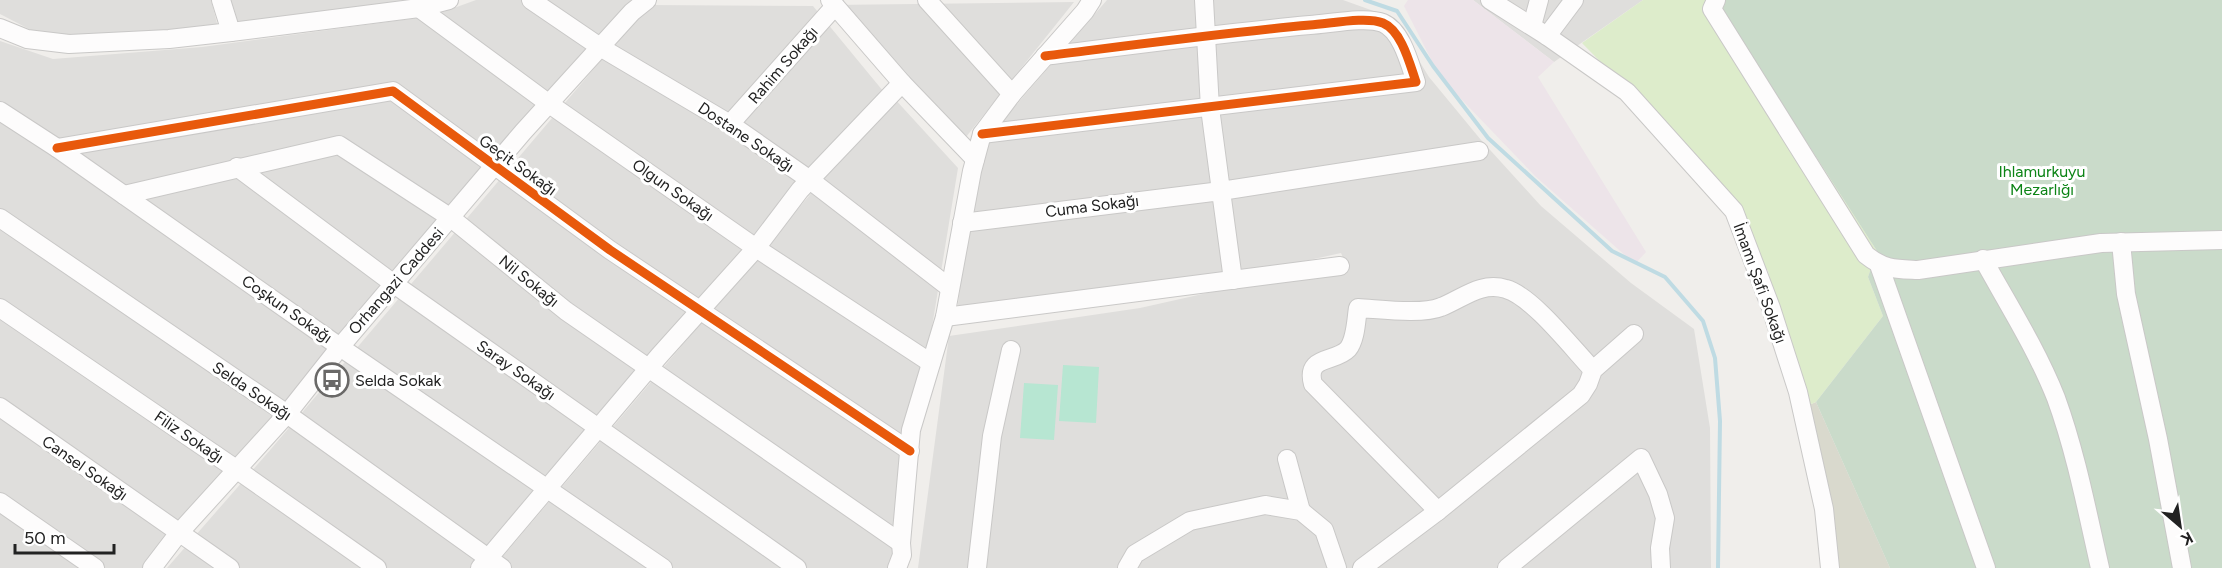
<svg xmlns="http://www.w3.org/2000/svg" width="2222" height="568" font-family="Figtree,sans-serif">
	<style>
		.residential { fill: #dfdedc }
		.industrial { fill: #ede4e9 }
		.construction { fill: #d9d9cd }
		.grass { fill: #ddeccb }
		.cemetery { fill: #cadbca }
		.pitch { fill: #b7e6d2 }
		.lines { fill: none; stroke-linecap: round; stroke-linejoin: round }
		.stream { stroke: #bfdbe3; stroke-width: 4 }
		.minor-casing { stroke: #c9c8c7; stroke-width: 20 }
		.minor { stroke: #fdfcfc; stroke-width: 18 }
		.cycleway-casing { stroke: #fff; stroke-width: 13 }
		.cycleway { stroke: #e8590c; stroke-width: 9 }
		.labels { text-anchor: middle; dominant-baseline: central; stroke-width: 6; stroke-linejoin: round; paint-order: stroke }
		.street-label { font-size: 16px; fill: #222; stroke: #fff }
		.park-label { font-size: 16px; fill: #0c8416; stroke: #fff }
		.poi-label { font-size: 16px; fill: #222; stroke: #fff; text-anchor: start }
	</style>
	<rect width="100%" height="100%" fill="#f0eeeb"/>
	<!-- residential -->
	<g class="residential">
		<path d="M0,0H211L218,27L54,42L0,14Z"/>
		<path d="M229,0H405L237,25Z"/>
		<path d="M476,0H631L382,286L258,437L144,568H0V41L53,59L202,47L432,16Z"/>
		<path d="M1107,0H1343L1393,18L1429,77L1481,140L1541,206L1631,283L1694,329L1710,428L1711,568H918L949,336L1140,308L1225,289L1349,271L1341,253L1214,281L956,321L972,182L990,135Z"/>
		<path d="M1473,0H1643L1554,62Z"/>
		<path d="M1074,2L958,147L832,5Z"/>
		<path d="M648,5L813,6L883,91L481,568H167L271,449Z"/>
		<path d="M893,97L958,168L931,333L899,568H493Z"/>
	</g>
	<!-- industrial -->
	<path class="industrial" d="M1408,0H1473L1554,62L1538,77L1646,252L1635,264L1535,176L1440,77L1404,6Z"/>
	<!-- construction -->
	<path class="construction" d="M1816,402L1890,568H1831L1804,407Z"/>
	<!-- grass -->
	<path class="grass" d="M1643,0H1719L1730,24L1877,251L1868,277L1883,316L1816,402L1804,407L1768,271L1676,139L1582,43Z"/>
	<!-- cemetery -->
	<path class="cemetery" d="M1719,0H2222V568H1890L1816,402L1883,316L1868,277L1877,251L1730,24Z"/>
	<!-- pitch -->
	<g class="pitch">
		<path d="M1063,365L1099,367L1096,423L1059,421Z"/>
		<path d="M1024,383L1058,385L1054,440L1020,438Z"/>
	</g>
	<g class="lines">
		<!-- stream -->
		<path class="stream" d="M1365,0L1397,11L1433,66L1488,138L1612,251L1665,277L1703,321L1715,358L1720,421L1718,568"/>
		<!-- minor casing -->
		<g class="minor-casing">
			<g id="minor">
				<path d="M221,0L231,32"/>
				<path d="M531,0L600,47L730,124L810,180L950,288"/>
				<path d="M830,0L902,83"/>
				<path d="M927,0L1012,94"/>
				<path d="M1204,0L1210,108L1221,191L1479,151"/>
				<path d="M1490,0L1547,36L1627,92L1734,211L1771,308L1798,392L1824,509L1830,568"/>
				<path d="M1716,0L1712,9L1866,255C1885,270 1895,269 1918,270L2101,243L2222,240"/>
				<path d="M419,8L548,103L756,248L931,363"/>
				<path d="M1532,26L1539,0"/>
				<path d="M0,28L27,39L69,44L169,39L231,32L419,8L449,0"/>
				<path d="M1547,36L1574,0"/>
				<path d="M0,111L57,148L340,347L663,568"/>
				<path d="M730,124L835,6"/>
				<path d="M982,134L1416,82C1410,65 1402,31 1383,23C1366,16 1329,24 1310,25C1222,33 1133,45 1045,56"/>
				<path d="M57,148L393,91L610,250L910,451"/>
				<path d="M237,167L394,284L797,568"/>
				<path d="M124,195L339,145L451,218L566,311L901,543"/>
				<path d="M0,218L287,414L502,568"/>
				<path d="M962,223L1221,191L1233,280"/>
				<path d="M2121,242L2126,294L2158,439L2182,568"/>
				<path d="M1983,259C2008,304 2037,350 2056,398C2076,453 2087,511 2100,568"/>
				<path d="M1879,265L1986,568"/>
				<path d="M0,308L236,469L377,568"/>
				<path d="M945,317L1340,266"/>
				<path d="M0,407L230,568"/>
				<path d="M1287,459L1301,511"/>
				<path d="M0,502L95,568"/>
				<path d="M1438,511L1313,384C1305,355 1335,363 1348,349C1356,339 1356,320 1358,308C1379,309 1422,315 1441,307C1462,299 1481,281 1506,289C1532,296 1573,349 1593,370"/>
				<path d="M152,568L178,534L287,414L340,347L523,132L632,12L647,0"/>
				<path d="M480,568L659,356L756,248L800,190L902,83L975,159"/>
				<path d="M897,568L902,555L901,543L911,430L945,317L972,171L982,134L1012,94L1085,11L1092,0"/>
				<path d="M977,568L992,436L1011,350"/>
				<path d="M1127,568L1135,554L1190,521L1265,505L1301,511L1324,530L1337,568"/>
				<path d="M1362,568L1438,511L1581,395L1588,384L1593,370L1634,334"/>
				<path d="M1507,568L1641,458L1658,494L1665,518L1660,548L1661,568"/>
			</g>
		</g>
		<!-- minor -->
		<use href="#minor" class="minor"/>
		<!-- cycleway casing -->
		<g class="cycleway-casing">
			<g id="cycleway">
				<path d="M982,134L1416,82C1410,65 1402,31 1383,23C1366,16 1329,24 1310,25C1222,33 1133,45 1045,56"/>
				<path d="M57,148L393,91L610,250L910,451"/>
			</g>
		</g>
		<!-- cycleway -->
		<use href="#cycleway" class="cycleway"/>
	</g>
	<!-- icons -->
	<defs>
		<g id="bus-ring" transform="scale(1.725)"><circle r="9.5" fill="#fff" stroke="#6a6968" stroke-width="1.5"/><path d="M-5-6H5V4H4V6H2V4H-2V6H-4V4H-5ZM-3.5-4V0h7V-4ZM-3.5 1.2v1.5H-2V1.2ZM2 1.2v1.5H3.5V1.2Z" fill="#6a6968"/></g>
	</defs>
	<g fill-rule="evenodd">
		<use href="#bus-ring" x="332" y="380"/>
	</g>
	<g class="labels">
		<!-- street labels -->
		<g class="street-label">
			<text transform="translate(783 65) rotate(-49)">Rahim Sokağı</text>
			<text transform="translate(746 137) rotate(34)">Dostane Sokağı</text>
			<text transform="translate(518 165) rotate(36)">Geçit Sokağı</text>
			<text transform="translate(673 190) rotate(35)">Olgun Sokağı</text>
			<text transform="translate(1092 206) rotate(-7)">Cuma Sokağı</text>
			<text transform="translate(396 281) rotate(-49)">Orhangazi Caddesi</text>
			<text transform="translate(529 281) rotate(39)">Nil Sokağı</text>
			<text transform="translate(1760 283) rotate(70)">İmamı Şafi Sokağı</text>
			<text transform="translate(287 309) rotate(35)">Coşkun Sokağı</text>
			<text transform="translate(516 370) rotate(35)">Saray Sokağı</text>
			<text transform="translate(252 391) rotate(34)">Selda Sokağı</text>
			<text transform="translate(189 437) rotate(34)">Filiz Sokağı</text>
			<text transform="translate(85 468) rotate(35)">Cansel Sokağı</text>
		</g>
		<!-- park labels -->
		<g class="park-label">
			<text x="2042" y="171">Ihlamurkuyu<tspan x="2042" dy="18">Mezarlığı</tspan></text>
		</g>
		<!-- poi labels -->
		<g class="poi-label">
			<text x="355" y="380">Selda Sokak</text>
		</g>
	</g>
	<!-- north arrow -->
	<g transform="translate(2180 526) rotate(151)" stroke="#ffffff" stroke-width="4.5" paint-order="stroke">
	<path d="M0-4.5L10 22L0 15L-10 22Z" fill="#222222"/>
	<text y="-9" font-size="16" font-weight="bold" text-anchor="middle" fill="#222222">K</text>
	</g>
	<!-- scale -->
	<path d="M15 544v9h99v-9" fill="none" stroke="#222222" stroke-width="3"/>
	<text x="24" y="544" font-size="18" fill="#222222" stroke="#ffffff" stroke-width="4.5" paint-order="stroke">50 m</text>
</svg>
